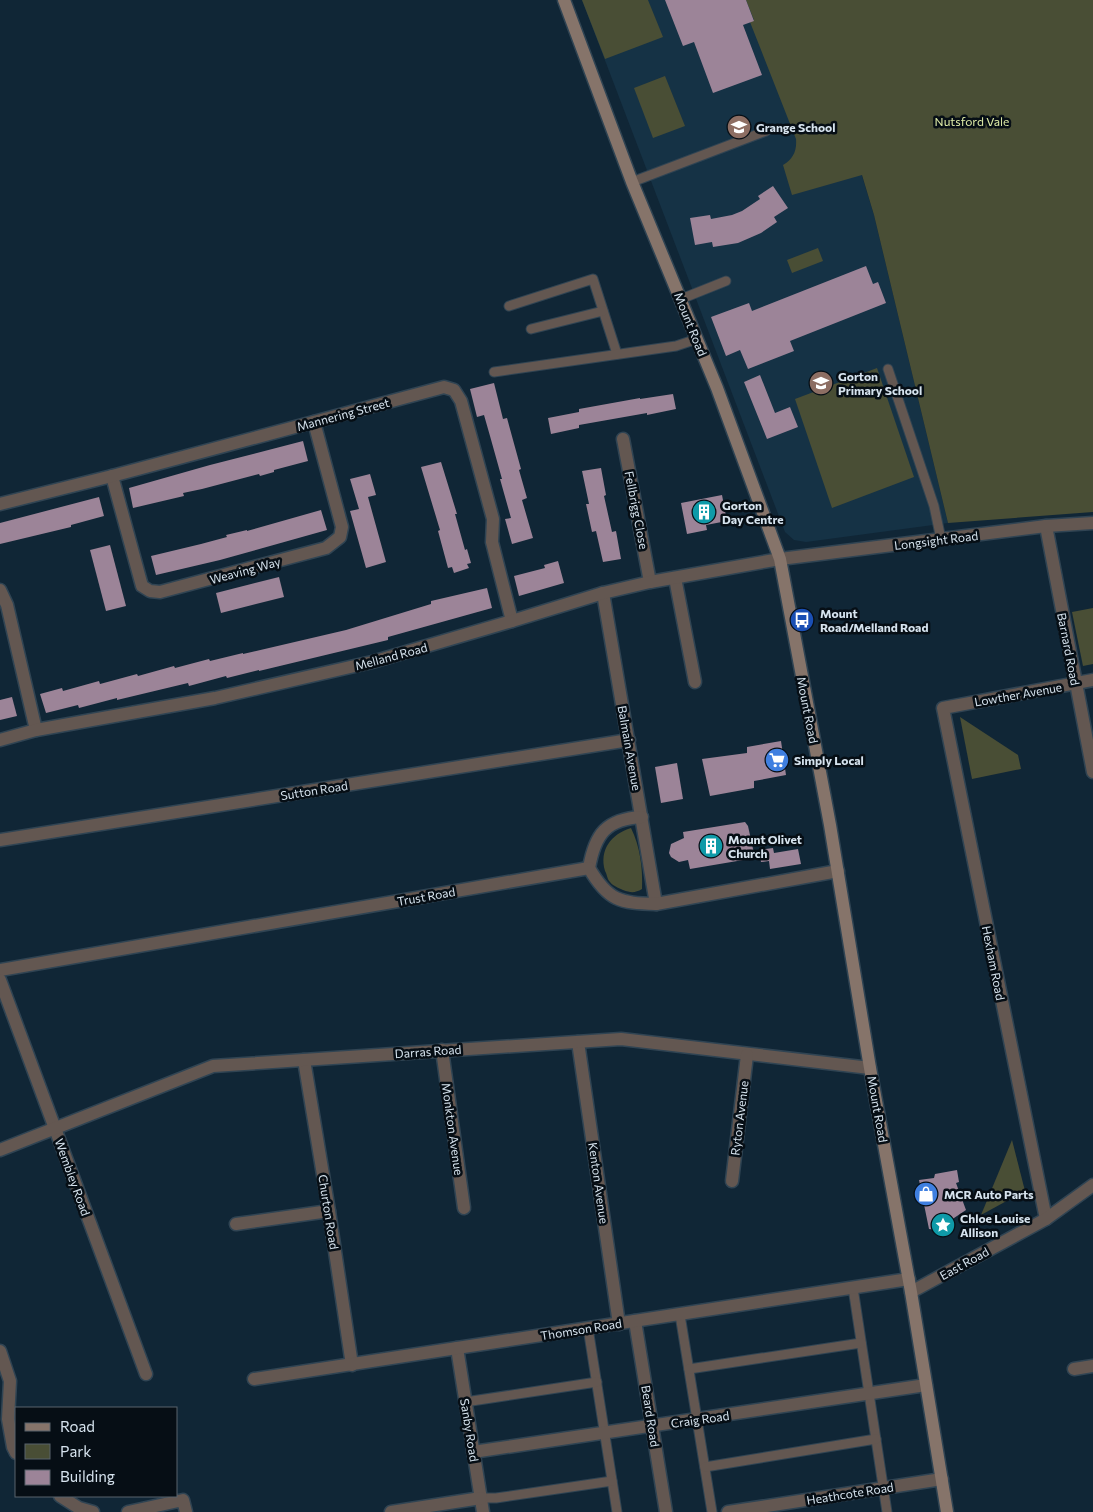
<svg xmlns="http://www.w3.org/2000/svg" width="1093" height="1512" font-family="Commissioner,sans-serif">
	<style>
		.built { fill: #153245 }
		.green { fill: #494e35 }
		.building { fill: #9c8498 }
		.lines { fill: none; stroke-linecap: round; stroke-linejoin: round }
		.lane-casing { stroke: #304453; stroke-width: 11 }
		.street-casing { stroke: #304453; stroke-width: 15 }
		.secondary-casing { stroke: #304453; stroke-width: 15 }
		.lane { stroke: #635751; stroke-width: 9 }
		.street { stroke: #635751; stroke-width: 12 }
		.secondary { stroke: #86746a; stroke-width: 12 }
		.labels { text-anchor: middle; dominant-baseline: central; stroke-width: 5; stroke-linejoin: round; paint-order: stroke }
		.park-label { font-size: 12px; fill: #dfeca7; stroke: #060e15 }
		.poi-label { font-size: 12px; font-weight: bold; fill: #d6e3ee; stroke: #060e15; text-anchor: start }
		.street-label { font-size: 12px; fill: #d6e3ee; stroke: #060e15 }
	</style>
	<rect width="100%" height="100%" fill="#102636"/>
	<!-- built -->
	<path class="built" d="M582,0H808L874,215L948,523L806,542L794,540L785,532Z"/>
	<!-- green -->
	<g class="green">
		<path d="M582,0H648L663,37L605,59Z"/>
		<path d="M746,0H1093V512L948,523L874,215L862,175L792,195L783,165C793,159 797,151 796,139L750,22L754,20Z"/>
		<path d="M665,76L685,126L653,138L634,88Z"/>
		<path d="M818,248L823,261L792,273L787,260Z"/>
		<path d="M877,368L914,477L832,508L795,399Z"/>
		<path d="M1093,608V664L1083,666L1072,612Z"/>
		<path d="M960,717L1018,755L1021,769L972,779Z"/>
		<path d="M631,828C640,846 643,868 642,889C635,893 631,893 623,890C619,888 613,886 610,882C607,879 607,874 605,871C599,850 611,834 631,828Z"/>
		<path d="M1012,1140L1025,1191L981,1215Z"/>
	</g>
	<!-- building -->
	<g class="building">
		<path d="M665,0H746L754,21L743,25L762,75L713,93L694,42L683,46Z"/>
		<path d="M773,186L788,208L774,217L777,222L761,233L738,243L713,247L712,242L695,245L690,218L710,215L711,219L732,215L742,211L760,199L758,196Z"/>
		<path d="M866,266L873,284L878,282L886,303L790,341L794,351L748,369L740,350L726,356L711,317L749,303L752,311Z"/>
		<path d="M760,375L775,413L790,407L798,427L767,439L744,382Z"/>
		<path d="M494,383L503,419L507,418L521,469L519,470L527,498L522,500L533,538L512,544L505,519L511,518L500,479H502L490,436L484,415L477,417L470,389Z"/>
		<path d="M673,394L676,409L647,415V413L579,425V428L551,434L548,418L579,412V409L640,398V399Z"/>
		<path d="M303,441L308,461L274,470V472L260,476L259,474L202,489L183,493L184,496L133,508L129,488L210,465Z"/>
		<path d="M441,462L457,514H455L465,550L467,549L471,563L467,564L469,568L454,573L452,567L448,568L438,531L440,530L421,467Z"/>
		<path d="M601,468L606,495L604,496L612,532L616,531L621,559L603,562L596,531L592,532L586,504H589L582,471Z"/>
		<path d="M370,474L376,495L368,497L386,562L366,568L350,511L359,509L350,479Z"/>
		<path d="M722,495L727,521L706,525L707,530L687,534L681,503Z"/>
		<path d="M99,497L104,516L71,525V527L0,544V523Z"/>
		<path d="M321,510L327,530L220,560L156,575L151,556L201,544L227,537L226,535L247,530V531Z"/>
		<path d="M110,545L126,606L106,611L90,550Z"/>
		<path d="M558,561L564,583L519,596L514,576L545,568L544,565Z"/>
		<path d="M279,577L284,597L221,613L216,593Z"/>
		<path d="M487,588L492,608L388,637V640L259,671V670L227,678L226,676L189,686L188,683L117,700V698L79,708L78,705L46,713L40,694L62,688L63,691L99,681L100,684L137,674L138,676L174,666L175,668L209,659L210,661L243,653V654L346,630L431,604V601Z"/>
		<path d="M12,697L17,716L0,720V700Z"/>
		<path d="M781,741L786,775L754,781V788L710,796L702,759L747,753V747Z"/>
		<path d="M677,763L683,799L661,803L655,767Z"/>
		<path d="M745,822L748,826L755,858L690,869L688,860L679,862L671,857L669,853L671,844L684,838L683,832Z"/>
		<path d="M773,848L774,853L798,849L801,864L770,869L769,861L761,862L759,850Z"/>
		<path d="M957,1170L959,1182L956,1183L966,1210L936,1230L929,1229L919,1180L934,1178L935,1174Z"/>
	</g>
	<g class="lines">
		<!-- lane casing -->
		<g class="lane-casing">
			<g id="lane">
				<path d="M632,182L766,131"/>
				<path d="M681,299L726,281"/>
				<path d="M509,306L593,279L617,354"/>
				<path d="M531,329L603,311"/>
				<path d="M888,369L934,506L941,539"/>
				<path d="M494,372L676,346L697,339"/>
				<path d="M853,1288L887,1512"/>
				<path d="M680,1315L712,1512"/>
				<path d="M588,1328L617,1512"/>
				<path d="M689,1369L861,1343"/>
				<path d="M465,1402L597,1382"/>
				<path d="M705,1467L876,1439"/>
				<path d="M481,1498H496L612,1481"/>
			</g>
		</g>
		<!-- street casing -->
		<g class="street-casing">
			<g id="street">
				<path d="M623,439L650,582"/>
				<path d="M112,476L142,586L150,591L160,592L326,548L340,537L342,527L314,422"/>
				<path d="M0,504L112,476L444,387L454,390L461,401L493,519L492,542L512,621"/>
				<path d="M1046,526L1093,772"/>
				<path d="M675,578L695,682"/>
				<path d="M0,590L7,605L36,730"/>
				<path d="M603,593L656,904"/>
				<path d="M0,740L36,730L215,698L372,662L512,621L603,593L650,582L780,559L1046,526L1093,523"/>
				<path d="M0,840L629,740"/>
				<path d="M589,868C595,834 606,819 642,817"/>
				<path d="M0,970L589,868C608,901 620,903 656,904L838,871"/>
				<path d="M0,980L146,1374"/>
				<path d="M578,1042L619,1324"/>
				<path d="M442,1050L464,1208"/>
				<path d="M304,1060L329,1211L352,1365"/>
				<path d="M0,1150L213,1066L621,1039L870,1068"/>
				<path d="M732,1181L747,1055"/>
				<path d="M1046,1219L943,708L1093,680"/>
				<path d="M236,1224L329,1211"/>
				<path d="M911,1292L1046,1219L1093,1185"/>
				<path d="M635,1321L666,1512"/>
				<path d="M457,1348L483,1512"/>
				<path d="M0,1351L10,1381L8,1419L13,1447L16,1453"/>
				<path d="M1074,1369L1093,1366"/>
				<path d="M254,1379L909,1279"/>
				<path d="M473,1452L926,1385"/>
				<path d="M60,1496L79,1508L93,1512"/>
				<path d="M128,1512L183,1500L186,1512"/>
				<path d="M391,1512L481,1498"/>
				<path d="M728,1512L942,1479"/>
			</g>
		</g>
		<!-- secondary casing -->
		<g class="secondary-casing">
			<path id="secondary" d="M564,0L632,182L717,388L780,559L830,825L870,1068L911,1292L947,1512"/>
		</g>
		<!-- lane -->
		<use href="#lane" class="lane"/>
		<!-- street -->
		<use href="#street" class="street"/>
		<!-- secondary -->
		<use href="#secondary" class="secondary"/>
	</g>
	<!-- icons -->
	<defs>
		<g id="school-disc" transform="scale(1.25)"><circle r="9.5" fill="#8d6e63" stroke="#060e15"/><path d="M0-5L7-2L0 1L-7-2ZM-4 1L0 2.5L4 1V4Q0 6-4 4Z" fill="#fff"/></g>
		<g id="building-disc" transform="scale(1.25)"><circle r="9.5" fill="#0f9aa8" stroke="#060e15"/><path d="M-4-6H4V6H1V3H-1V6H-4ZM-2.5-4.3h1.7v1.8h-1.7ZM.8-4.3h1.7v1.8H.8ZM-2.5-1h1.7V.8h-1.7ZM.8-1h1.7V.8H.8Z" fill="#fff"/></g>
		<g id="bus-disc" transform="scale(1.25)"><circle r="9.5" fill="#1a4fb4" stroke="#060e15"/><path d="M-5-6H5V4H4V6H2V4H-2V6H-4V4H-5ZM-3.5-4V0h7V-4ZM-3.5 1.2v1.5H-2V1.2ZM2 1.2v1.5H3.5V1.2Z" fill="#fff"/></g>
		<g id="supermarket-disc" transform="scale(1.25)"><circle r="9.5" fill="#3f7fe0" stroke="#060e15"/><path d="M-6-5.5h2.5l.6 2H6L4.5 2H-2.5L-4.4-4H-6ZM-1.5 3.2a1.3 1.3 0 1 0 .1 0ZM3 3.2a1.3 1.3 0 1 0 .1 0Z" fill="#fff"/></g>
		<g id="shop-disc" transform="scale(1.25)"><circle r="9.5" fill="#3f7fe0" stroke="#060e15"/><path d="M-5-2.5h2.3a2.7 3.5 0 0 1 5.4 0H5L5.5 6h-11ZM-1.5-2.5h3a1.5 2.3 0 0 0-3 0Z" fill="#fff"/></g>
		<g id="sight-disc" transform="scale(1.25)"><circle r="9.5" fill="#0f9aa8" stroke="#060e15"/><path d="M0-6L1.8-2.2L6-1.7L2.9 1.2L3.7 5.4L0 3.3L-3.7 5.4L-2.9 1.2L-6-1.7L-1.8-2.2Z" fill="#fff"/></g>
	</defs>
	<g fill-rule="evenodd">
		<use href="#school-disc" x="739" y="127"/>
		<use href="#school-disc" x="821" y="383"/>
		<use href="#building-disc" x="704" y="512"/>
		<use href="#bus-disc" x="802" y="620"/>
		<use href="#supermarket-disc" x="777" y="760"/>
		<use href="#building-disc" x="711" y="846"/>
		<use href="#shop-disc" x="926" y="1194"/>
		<use href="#sight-disc" x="943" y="1225"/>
	</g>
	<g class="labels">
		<!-- park labels -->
		<g class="park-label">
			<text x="972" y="121">Nutsford Vale</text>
		</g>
		<!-- poi labels -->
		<g class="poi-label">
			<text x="756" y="127">Grange School</text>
			<text x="838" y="376">Gorton<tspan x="838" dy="14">Primary School</tspan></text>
			<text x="722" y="505">Gorton<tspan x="722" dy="14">Day Centre</tspan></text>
			<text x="820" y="613">Mount<tspan x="820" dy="14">Road/Melland Road</tspan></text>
			<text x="794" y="760">Simply Local</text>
			<text x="728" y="839">Mount Olivet<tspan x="728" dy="14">Church</tspan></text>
			<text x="944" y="1194">MCR Auto Parts</text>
			<text x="960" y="1218">Chloe Louise<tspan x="960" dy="14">Allison</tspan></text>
		</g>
		<!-- street labels -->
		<g class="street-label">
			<text transform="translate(691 324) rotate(68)">Mount Road</text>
			<text transform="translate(343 414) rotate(-15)">Mannering Street</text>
			<text transform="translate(637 510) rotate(79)">Fellbrigg Close</text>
			<text transform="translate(936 540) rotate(-7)">Longsight Road</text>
			<text transform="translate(245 570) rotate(-15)">Weaving Way</text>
			<text transform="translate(1069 649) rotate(79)">Barnard Road</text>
			<text transform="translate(391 656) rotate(-15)">Melland Road</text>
			<text transform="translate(1018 694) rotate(-10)">Lowther Avenue</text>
			<text transform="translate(808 710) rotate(79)">Mount Road</text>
			<text transform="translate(630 748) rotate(80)">Balmain Avenue</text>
			<text transform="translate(314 790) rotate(-9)">Sutton Road</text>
			<text transform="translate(426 896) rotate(-10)">Trust Road</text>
			<text transform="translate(994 963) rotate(79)">Hexham Road</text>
			<text transform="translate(428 1051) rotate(-4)">Darras Road</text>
			<text transform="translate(878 1109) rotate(80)">Mount Road</text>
			<text transform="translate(739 1118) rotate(-83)">Ryton Avenue</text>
			<text transform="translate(453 1129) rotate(82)">Monkton Avenue</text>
			<text transform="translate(73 1177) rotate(70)">Wembley Road</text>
			<text transform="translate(599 1183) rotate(82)">Kenton Avenue</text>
			<text transform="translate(329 1212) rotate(81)">Churton Road</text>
			<text transform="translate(964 1263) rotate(-29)">East Road</text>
			<text transform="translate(581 1329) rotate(-9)">Thomson Road</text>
			<text transform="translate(651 1416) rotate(81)">Beard Road</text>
			<text transform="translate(700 1419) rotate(-8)">Craig Road</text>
			<text transform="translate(470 1430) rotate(81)">Sanby Road</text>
			<text transform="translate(850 1493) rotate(-9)">Heathcote Road</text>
		</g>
	</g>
	<!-- legend -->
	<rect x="15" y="1407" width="162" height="90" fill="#060e15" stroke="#59636c"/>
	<rect x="25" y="1423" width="25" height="8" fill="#86746a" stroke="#59636c"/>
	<text x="60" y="1432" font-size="15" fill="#d6e3ee">Road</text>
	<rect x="25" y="1444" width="25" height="15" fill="#494e35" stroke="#59636c"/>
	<text x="60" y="1457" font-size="15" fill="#d6e3ee">Park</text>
	<rect x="25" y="1470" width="25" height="15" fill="#9c8498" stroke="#59636c"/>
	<text x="60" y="1482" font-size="15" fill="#d6e3ee">Building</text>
</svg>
